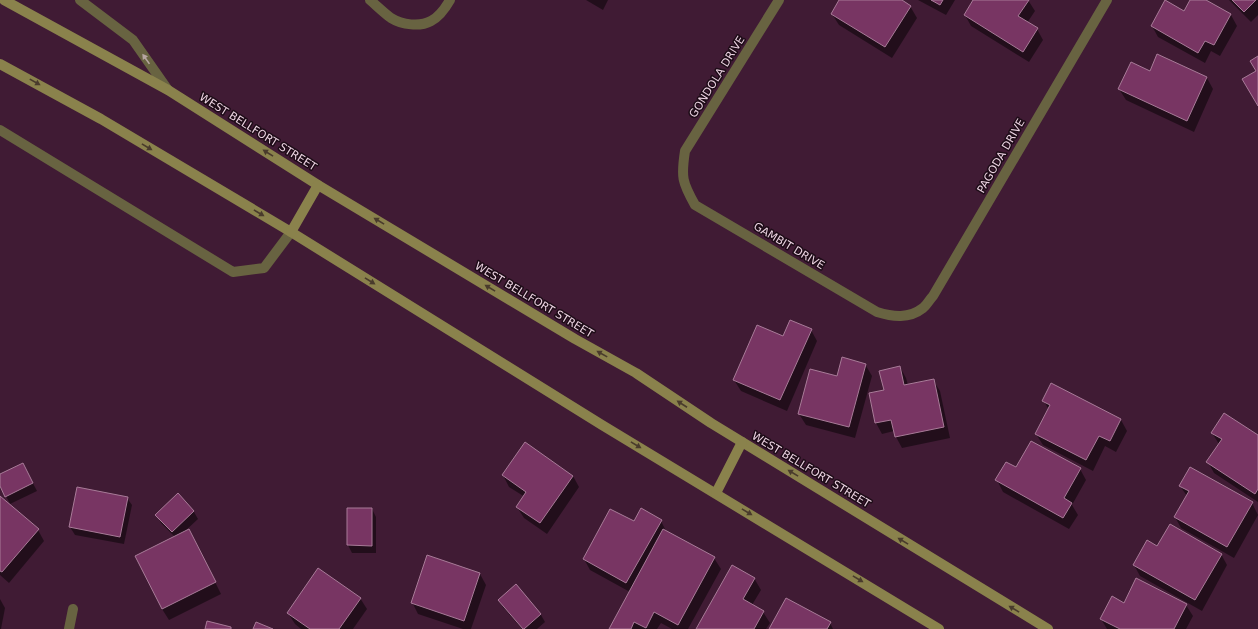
<svg xmlns="http://www.w3.org/2000/svg" width="1258" height="629" font-family="'DejaVu Sans',sans-serif">
	<style>
		.shadow { fill: #0007 }
		.building { fill: #783563; stroke: #a87b98 }
		.lines { fill: none; stroke-linecap: round; stroke-linejoin: round }
		.service { stroke: #686341; stroke-width: 10 }
		.minor { stroke: #686341; stroke-width: 10 }
		.tertiary { stroke: #686341; stroke-width: 10 }
		.secondary { stroke: #8a824c; stroke-width: 10 }
		.oneway { fill: #b7a6a2 }
		.oneway2 { fill: #493b2c }
		.labels { text-anchor: middle; dominant-baseline: central; stroke-width: 3; stroke-linejoin: round; paint-order: stroke }
		.street-label { font-size: 11px; fill: #ecd3e2; stroke: #1d0c17 }
	</style>
	<rect width="100%" height="100%" fill="#401b34"/>
	<!-- shadow -->
	<g class="shadow">
		<path d="M586,0H608L603,10Z"/>
		<path d="M841,0H900L910,6L917,18L892,58L839,25L832,14Z"/>
		<path d="M918,0H955L946,15Z"/>
		<path d="M974,0H1028L1035,11L1027,23L1037,29L1043,40L1029,62L971,26L965,15Z"/>
		<path d="M1192,0H1204L1231,15L1237,26L1220,56L1211,51L1205,63L1158,37L1152,26L1184,13Z"/>
		<path d="M1229,0H1258V15L1251,22Z"/>
		<path d="M1158,55L1207,78L1213,89L1194,132L1126,100L1119,89L1150,72Z"/>
		<path d="M811,330L817,341L787,411L741,391L734,380L783,338Z"/>
		<path d="M865,364L872,376L855,438L806,425L799,414L838,377Z"/>
		<path d="M900,367L906,378L908,385L933,380L940,391L950,438L902,448L896,437L894,431L882,434L876,423L885,390Z"/>
		<path d="M1052,385L1121,420L1127,431L1116,452L1105,446L1093,471L1043,445L1036,434L1049,410L1044,401Z"/>
		<path d="M1212,433L1258,437V502L1214,473L1208,462L1219,444Z"/>
		<path d="M1017,469H1080L1086,480L1072,505L1078,515L1069,529L1003,492L997,480Z"/>
		<path d="M27,472L37,491L10,504L0,484V475Z"/>
		<path d="M503,475L573,476L579,487L547,534L524,518L517,507L525,497L509,487Z"/>
		<path d="M1180,486L1252,503L1258,515L1234,558L1181,528L1175,517L1187,496Z"/>
		<path d="M178,495L194,512L198,519L183,533L195,542L221,594L169,620L162,609L175,537L161,523L157,515Z"/>
		<path d="M0,498L38,530L44,541L9,583L0,575Z"/>
		<path d="M127,498L132,505L124,544L75,535L70,527Z"/>
		<path d="M348,509H372L376,517V553H352L348,545Z"/>
		<path d="M661,521L667,533L714,558L721,569L688,629H672L661,623L657,629H610L630,592L590,570L584,559L634,523Z"/>
		<path d="M1158,548L1221,554L1227,565L1202,611L1140,576L1134,565Z"/>
		<path d="M480,574L486,585L471,629H463L418,614L412,602Z"/>
		<path d="M754,578L761,590L752,605L763,612L770,623L766,629H697Z"/>
		<path d="M1137,580L1186,605L1193,616L1186,629H1107L1101,619L1124,604Z"/>
		<path d="M516,586L541,615L545,622L537,629H522L503,607L499,600Z"/>
		<path d="M360,598L367,609L353,629H301L295,624L288,613Z"/>
		<path d="M0,599L5,608L1,629H0Z"/>
		<path d="M830,623L833,629H771Z"/>
	</g>
	<!-- building -->
	<g class="building">
		<path d="M839,0H902L911,6L885,47L831,14Z"/>
		<path d="M931,0H943L940,5Z"/>
		<path d="M973,0H1029L1018,16L1038,28L1023,52L964,15Z"/>
		<path d="M1165,0L1184,11L1190,0H1206L1231,14L1214,45L1205,41L1198,53L1151,26Z"/>
		<path d="M1232,0H1256L1244,12Z"/>
		<path d="M1157,54L1207,77L1187,121L1118,89L1131,62L1150,71Z"/>
		<path d="M1258,56V106L1242,79L1256,71L1250,61Z"/>
		<path d="M790,320L812,329L780,400L733,380L757,325L783,336Z"/>
		<path d="M842,357L866,364L849,427L798,414L810,369L837,376Z"/>
		<path d="M900,366L904,385L934,379L944,427L895,437L891,420L875,423L869,393L884,390L879,371Z"/>
		<path d="M1051,383L1121,419L1110,441L1099,436L1086,460L1035,434L1050,405L1042,401Z"/>
		<path d="M1224,413L1258,435V489L1255,494L1206,462L1222,439L1211,433Z"/>
		<path d="M1031,441L1081,468L1064,498L1072,503L1063,518L995,480L1006,462L1016,467Z"/>
		<path d="M525,442L573,476L540,523L516,507L526,492L502,475Z"/>
		<path d="M23,463L33,483L5,497L0,486V474Z"/>
		<path d="M1190,467L1253,502L1227,547L1174,517L1189,491L1179,486Z"/>
		<path d="M77,487L128,497L120,537L69,527Z"/>
		<path d="M178,493L194,511L172,532L155,515Z"/>
		<path d="M0,496L39,529L2,572L0,571Z"/>
		<path d="M347,508H372V546L347,545Z"/>
		<path d="M641,508L662,520L626,583L583,559L610,509L634,521Z"/>
		<path d="M1170,524L1222,554L1195,600L1133,565L1147,540L1157,546Z"/>
		<path d="M189,529L216,582L162,609L135,556Z"/>
		<path d="M663,529L715,557L678,625L654,612L646,628L634,622L631,629H609Z"/>
		<path d="M427,555L480,573L464,621L411,603Z"/>
		<path d="M732,565L755,578L743,599L764,611L754,629H696Z"/>
		<path d="M318,568L361,598L339,629H310L287,613Z"/>
		<path d="M1136,578L1187,604L1174,629H1120L1100,619L1112,596L1124,603Z"/>
		<path d="M516,584L541,614L524,629H523L498,600Z"/>
		<path d="M786,598L831,622L827,629H769Z"/>
		<path d="M207,621L231,627V629H205Z"/>
		<path d="M256,622L273,629H253Z"/>
	</g>
	<g class="lines">
		<!-- service -->
		<path class="service" d="M0,130L233,272L264,268L291,232"/>
		<!-- minor -->
		<g class="minor">
			<path d="M370,0C377,6 384,13 391,18C402,25 420,27 431,21C439,17 446,7 450,0"/>
			<path d="M779,0L685,151C681,177 682,182 695,205L877,312C893,317 909,319 923,308C927,305 930,299 933,296L1107,0"/>
			<path d="M69,629L73,609"/>
		</g>
		<!-- tertiary -->
		<path class="tertiary" d="M80,0L133,40L168,90"/>
		<!-- secondary -->
		<g class="secondary">
			<path d="M4,0L168,90L318,185L575,339L636,373L711,423L1048,629"/>
			<path d="M0,64L101,119L291,232L602,425L939,629"/>
			<path d="M291,232L318,185"/>
			<path d="M716,493L742,442"/>
		</g>
	</g>
	<!-- one-way arrows -->
	<defs><path id="oneway-solid" d="M-6-.8H1V-3.2L6.5 0L1 3.2V.8H-6Z"/></defs>
	<use class="oneway" href="#oneway-solid" transform="translate(146 59) rotate(-125)"/>
	<g class="oneway2">
		<use href="#oneway-solid" transform="translate(35 82) rotate(29)"/>
		<use href="#oneway-solid" transform="translate(147 147) rotate(31)"/>
		<use href="#oneway-solid" transform="translate(268 153) rotate(-148)"/>
		<use href="#oneway-solid" transform="translate(259 213) rotate(31)"/>
		<use href="#oneway-solid" transform="translate(379 221) rotate(-149)"/>
		<use href="#oneway-solid" transform="translate(370 281) rotate(32)"/>
		<use href="#oneway-solid" transform="translate(490 288) rotate(-149)"/>
		<use href="#oneway-solid" transform="translate(602 354) rotate(-151)"/>
		<use href="#oneway-solid" transform="translate(682 404) rotate(-147)"/>
		<use href="#oneway-solid" transform="translate(636 445) rotate(31)"/>
		<use href="#oneway-solid" transform="translate(793 473) rotate(-149)"/>
		<use href="#oneway-solid" transform="translate(747 512) rotate(31)"/>
		<use href="#oneway-solid" transform="translate(903 541) rotate(-149)"/>
		<use href="#oneway-solid" transform="translate(858 579) rotate(31)"/>
		<use href="#oneway-solid" transform="translate(1014 609) rotate(-149)"/>
	</g>
	<g class="labels">
		<!-- street labels -->
		<g class="street-label">
			<text transform="translate(717 77) rotate(-58)">GONDOLA DRIVE</text>
			<text transform="translate(258 132) rotate(32)">WEST BELLFORT STREET</text>
			<text transform="translate(1001 156) rotate(-60)">PAGODA DRIVE</text>
			<text transform="translate(789 246) rotate(31)">GAMBIT DRIVE</text>
			<text transform="translate(534 300) rotate(31)">WEST BELLFORT STREET</text>
			<text transform="translate(811 470) rotate(31)">WEST BELLFORT STREET</text>
		</g>
	</g>
</svg>
